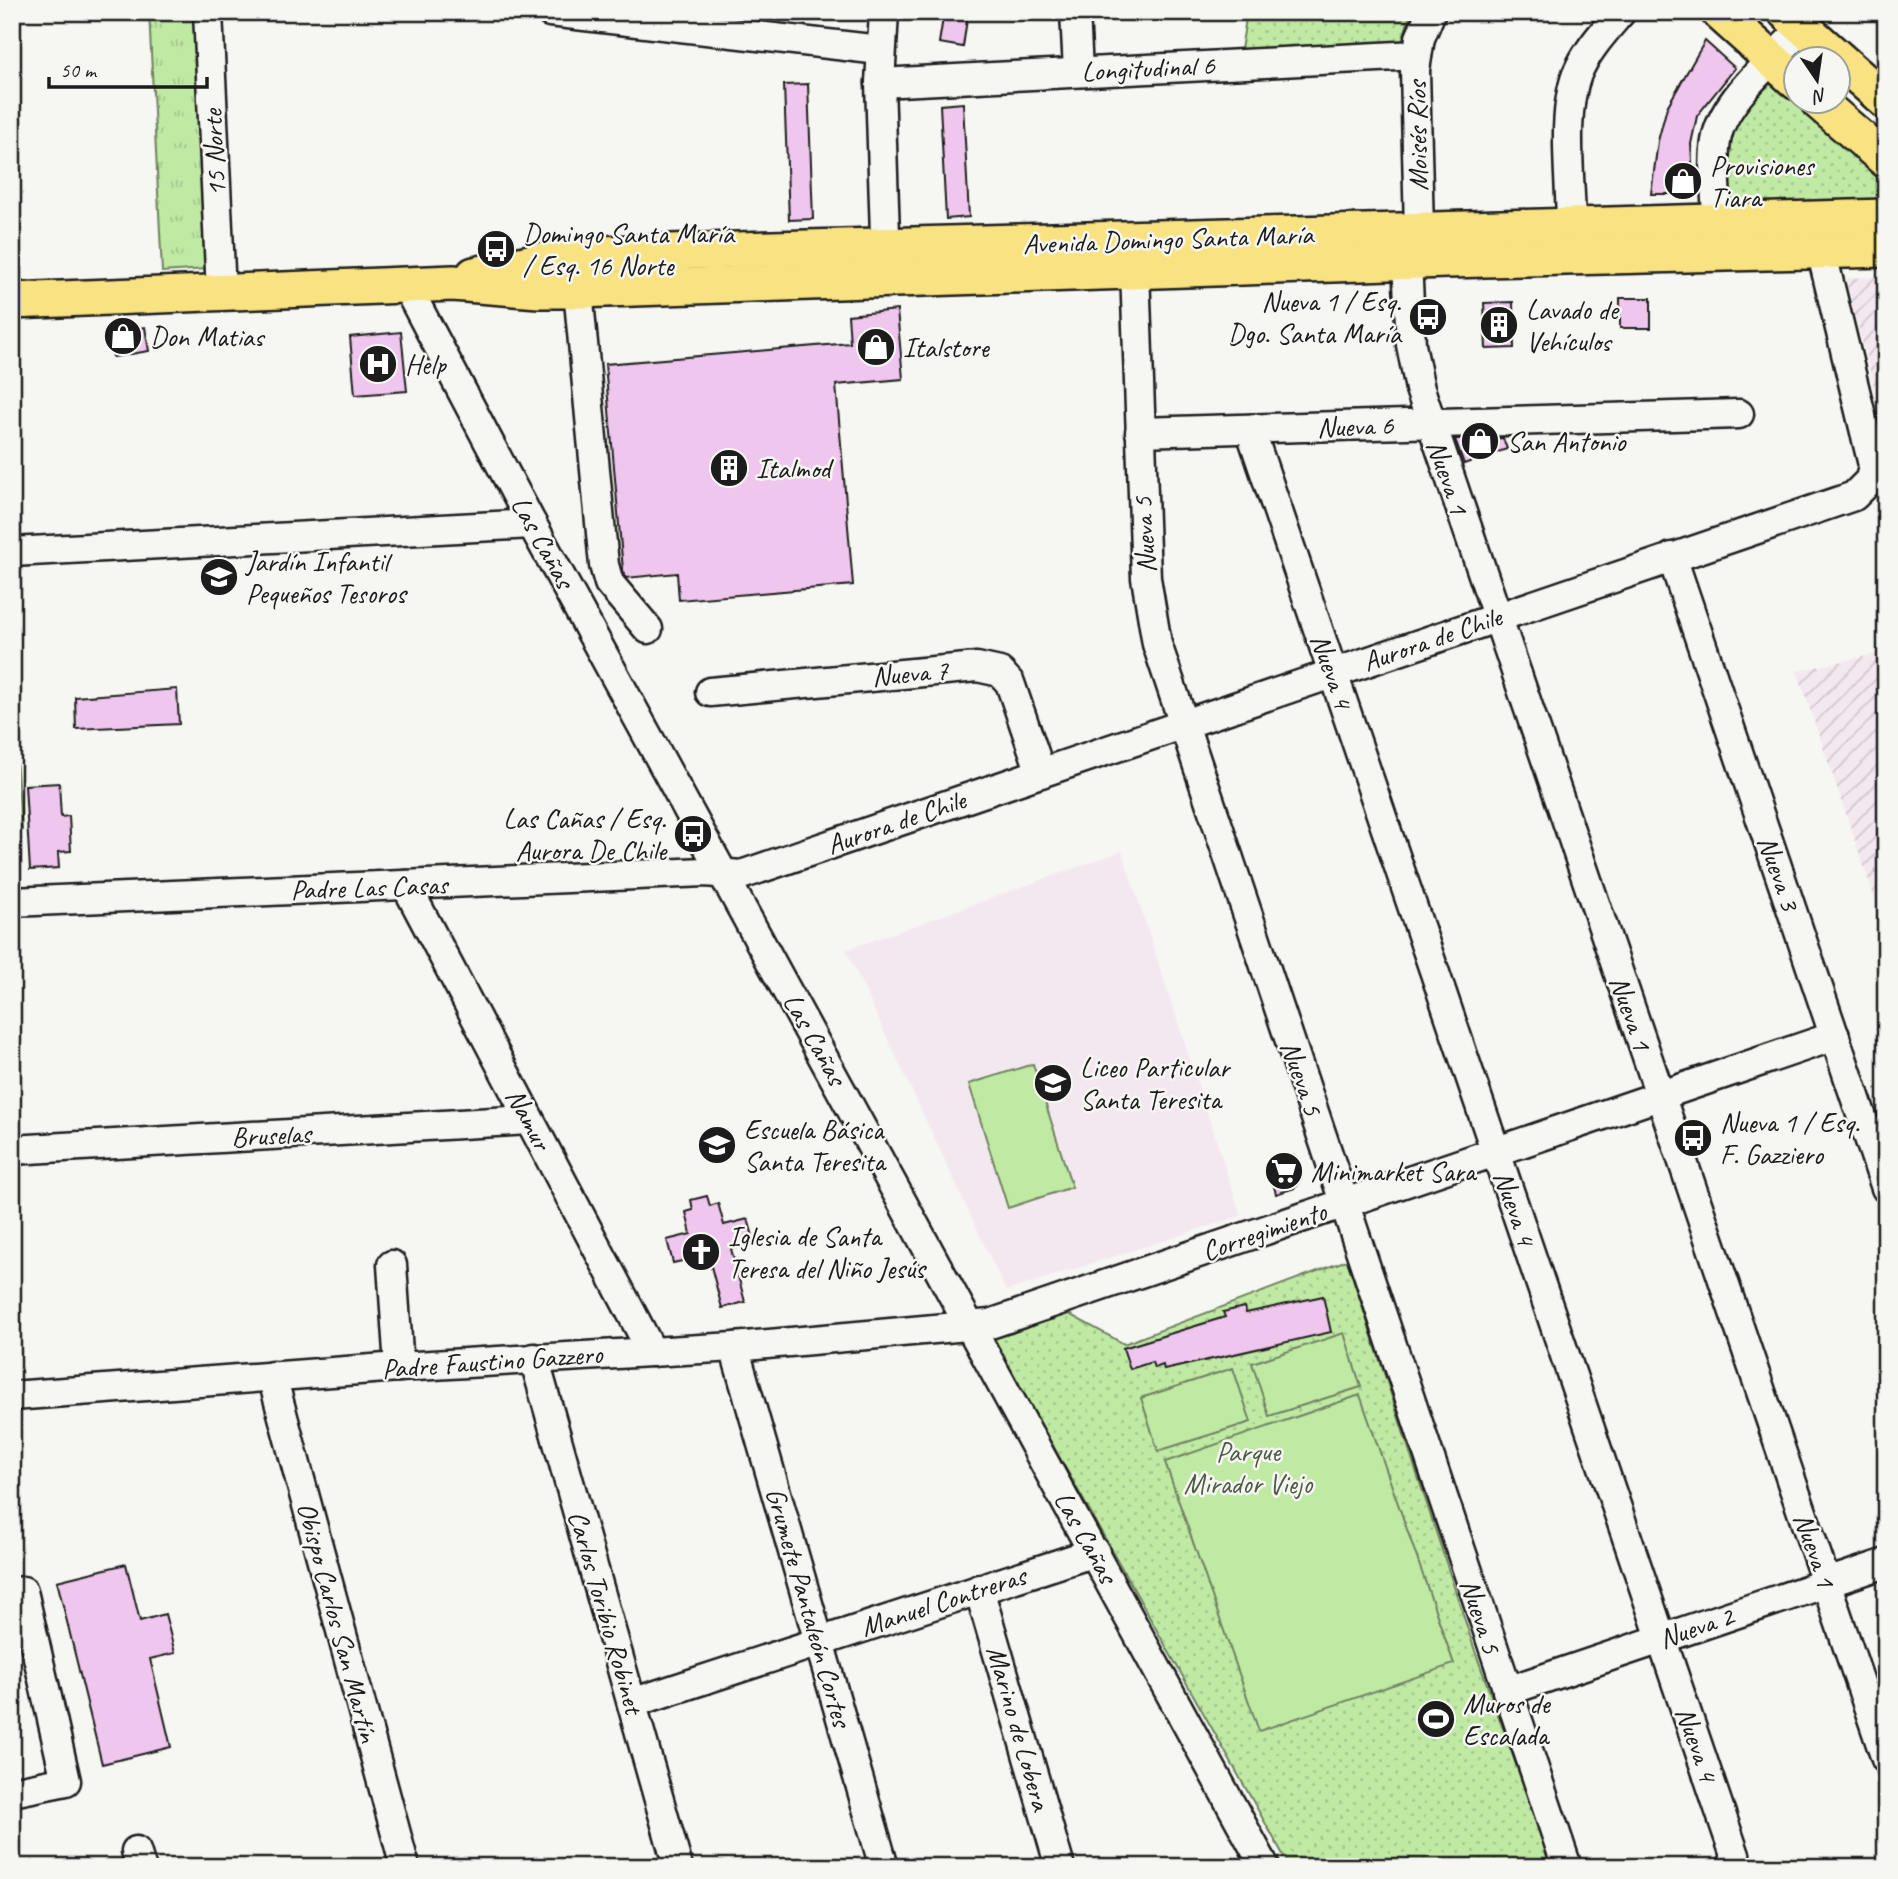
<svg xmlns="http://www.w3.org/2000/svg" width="1898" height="1879" font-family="Caveat,sans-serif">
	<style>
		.built { fill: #f4e8f0 }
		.industrial { fill: url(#industrial-furrows) }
		.grass { fill: url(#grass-tufts); stroke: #6e8260; stroke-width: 2 }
		.park { fill: url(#park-dots); stroke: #6e8260; stroke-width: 2 }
		.pitch { fill: #c0e9a4; stroke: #6e8260; stroke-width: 2 }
		.building { fill: #efc6ed; stroke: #1c1c1c; stroke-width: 2 }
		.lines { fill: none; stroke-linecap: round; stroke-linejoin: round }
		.minor-casing { stroke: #1c1c1c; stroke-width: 33 }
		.major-casing { stroke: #1c1c1c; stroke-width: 40 }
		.minor { stroke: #f6f6f2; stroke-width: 28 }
		.major { stroke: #f8e281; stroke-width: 35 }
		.labels { text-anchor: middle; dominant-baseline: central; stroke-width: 5; stroke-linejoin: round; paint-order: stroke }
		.street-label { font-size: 28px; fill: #1c1c1c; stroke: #f6f6f2 }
		.poi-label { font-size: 28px; fill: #1c1c1c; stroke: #f6f6f2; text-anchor: start }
		.park-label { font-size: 28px; fill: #4d5a45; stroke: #f6f6f2 }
	</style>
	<defs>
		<pattern id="industrial-furrows" width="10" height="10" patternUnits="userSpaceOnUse" patternTransform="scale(1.75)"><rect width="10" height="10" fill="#f4e8f0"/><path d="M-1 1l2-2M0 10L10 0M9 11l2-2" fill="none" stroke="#d1c6cd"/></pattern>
		<pattern id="grass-tufts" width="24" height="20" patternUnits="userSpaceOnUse" patternTransform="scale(1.75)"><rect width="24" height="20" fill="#c0e9a4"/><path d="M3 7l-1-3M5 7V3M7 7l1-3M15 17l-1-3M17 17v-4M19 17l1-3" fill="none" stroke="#a4c78d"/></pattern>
		<pattern id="park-dots" width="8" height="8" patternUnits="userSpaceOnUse" patternTransform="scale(1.75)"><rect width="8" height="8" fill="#c0e9a4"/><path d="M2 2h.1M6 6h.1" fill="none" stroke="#a4c78d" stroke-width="1.8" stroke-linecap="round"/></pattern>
	</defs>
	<rect width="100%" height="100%" fill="#f6f6f2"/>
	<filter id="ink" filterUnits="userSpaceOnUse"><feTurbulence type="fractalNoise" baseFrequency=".0143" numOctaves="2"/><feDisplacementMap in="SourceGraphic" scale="14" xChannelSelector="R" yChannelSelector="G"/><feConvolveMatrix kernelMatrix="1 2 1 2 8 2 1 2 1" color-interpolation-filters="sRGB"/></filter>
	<g filter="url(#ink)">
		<!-- built -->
		<path class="built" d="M1122,851L1241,1216L1006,1291L846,950Z"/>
		<!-- industrial -->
		<g class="industrial">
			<path d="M1886,277V432L1845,278Z"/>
			<path d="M1886,652V931L1797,671Z"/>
		</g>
		<!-- grass -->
		<path class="grass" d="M149,12H194L207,269L162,272Z"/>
		<!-- park -->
		<g class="park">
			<path d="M1247,12H1411L1400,48L1241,50Z"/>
			<path d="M1774,80L1886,177V205L1729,207C1725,137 1722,130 1774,80Z"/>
			<path d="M1347,1260L1475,1651L1553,1867H1290L993,1339L1069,1314L1124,1344Z"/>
		</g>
		<!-- pitch -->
		<g class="pitch">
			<path d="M15,748L22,830H12V749Z"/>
			<path d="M1033,1064L1072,1187L1008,1208L969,1084Z"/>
			<path d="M1344,1333L1361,1387L1269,1416L1252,1363Z"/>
			<path d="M1233,1368L1251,1422L1158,1451L1141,1398Z"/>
			<path d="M1360,1395L1454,1664L1259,1731L1165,1462Z"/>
		</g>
		<!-- building -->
		<g class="building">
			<path d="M944,12H968L963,47L939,43Z"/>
			<path d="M1705,41L1735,68L1697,116L1691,144L1694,194H1651L1658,141L1667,107Z"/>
			<path d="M808,84L813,219L789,220L784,85Z"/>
			<path d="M963,103L969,217L946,219L940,105Z"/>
			<rect x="1620" y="298" width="31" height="30"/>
			<path d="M1513,302L1514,348L1486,349L1484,303Z"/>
			<path d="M897,310L903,379L836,385L853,585L679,600L677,573L626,578L623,570L605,364L850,343L848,315Z"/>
			<path d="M145,327L149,351L113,357L109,332Z"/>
			<path d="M401,332L407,391L355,395L350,337Z"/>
			<path d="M1503,438L1507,449L1464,464L1455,439Z"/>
			<path d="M177,689L179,724L76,729L75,697Z"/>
			<path d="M59,783L61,817L69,816L71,851L58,852L59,868L30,870L25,785Z"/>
			<path d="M1294,1156L1301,1178L1295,1188L1276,1194L1268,1164Z"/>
			<path d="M707,1196L710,1206L718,1203L724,1225L748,1219L755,1243L731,1249L745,1302L722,1308L708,1255L673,1263L667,1240L691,1234L686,1212L693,1210L691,1200Z"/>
			<path d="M1323,1296L1331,1332L1164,1370L1163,1365L1154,1368L1152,1362L1130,1369L1123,1348L1225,1317L1223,1312L1244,1307L1246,1313Z"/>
			<path d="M126,1564L140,1621L165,1614L175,1653L150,1659L171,1747L102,1764L57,1581Z"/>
		</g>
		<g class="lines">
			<!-- minor casing -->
			<g class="minor-casing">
				<g id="minor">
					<path d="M208,12L221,293"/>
					<path d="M550,12L880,50"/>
					<path d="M884,12L880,83L886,265"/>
					<path d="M1075,12L1078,71"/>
					<path d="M1431,12L1420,38L1415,70L1419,231L1407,261L1411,345L1420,389L1886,1759"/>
					<path d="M880,83L1417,55"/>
					<path d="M1717,222C1717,195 1711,163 1717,136C1726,97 1776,57 1803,27"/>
					<path d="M1571,226C1571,181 1561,116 1577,74C1587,50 1604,32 1621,12"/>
					<path d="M1135,270L1146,578L1157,644L1567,1867"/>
					<path d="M406,285L532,524L1265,1867"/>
					<path d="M578,290L604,565L609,583L648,629"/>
					<path d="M1250,429L1739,1867"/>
					<path d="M1140,432L1739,414"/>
					<path d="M12,552L532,524"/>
					<path d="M1672,557L1886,1188"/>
					<path d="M710,692L977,667L1000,672L1010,683L1041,773"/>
					<path d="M406,885L652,1352"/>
					<path d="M12,902L705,872L741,875L1854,496L1870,480L1873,465L1821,250"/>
					<path d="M12,1150L529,1120"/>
					<path d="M392,1265L399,1367"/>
					<path d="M734,1347L884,1867"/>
					<path d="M534,1358L678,1867"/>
					<path d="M272,1376L405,1867"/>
					<path d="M12,1396L399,1367L734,1347L990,1324L1835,1036"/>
					<path d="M979,1589L1060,1867"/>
					<path d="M12,1593L23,1591L66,1781L12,1792"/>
					<path d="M1507,1691L1886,1563"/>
					<path d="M632,1703L1095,1552"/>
					<path d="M136,1851L141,1867"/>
				</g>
			</g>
			<!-- major casing -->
			<g class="major-casing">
				<g id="major">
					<path d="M1719,12L1797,82"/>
					<path d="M1786,12L1886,101"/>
					<path d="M1819,102L1886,160"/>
					<path d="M474,275L538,261L600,254L1886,217"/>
					<path d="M12,301L453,283L539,290H578L1447,260L1886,249"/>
				</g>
			</g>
			<!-- minor -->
			<use href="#minor" class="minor"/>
			<!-- major -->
			<use href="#major" class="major"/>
		</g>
	</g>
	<!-- icons -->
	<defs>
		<g id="shop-disc" transform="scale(2.0125)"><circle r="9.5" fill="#1c1c1c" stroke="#f6f6f2"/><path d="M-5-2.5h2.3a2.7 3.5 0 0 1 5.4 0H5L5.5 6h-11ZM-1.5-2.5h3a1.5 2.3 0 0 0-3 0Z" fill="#fff"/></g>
		<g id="bus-disc" transform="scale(2.0125)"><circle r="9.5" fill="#1c1c1c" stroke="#f6f6f2"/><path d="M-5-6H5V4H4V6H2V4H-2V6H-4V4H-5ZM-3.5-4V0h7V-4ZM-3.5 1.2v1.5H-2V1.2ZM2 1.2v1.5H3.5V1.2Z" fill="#fff"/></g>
		<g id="building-disc" transform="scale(2.0125)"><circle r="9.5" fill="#1c1c1c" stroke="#f6f6f2"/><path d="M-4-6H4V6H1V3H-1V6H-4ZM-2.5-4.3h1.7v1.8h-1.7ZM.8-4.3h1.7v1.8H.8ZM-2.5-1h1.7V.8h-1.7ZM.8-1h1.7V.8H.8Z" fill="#fff"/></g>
		<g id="hospital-disc" transform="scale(2.0125)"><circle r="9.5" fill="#1c1c1c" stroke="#f6f6f2"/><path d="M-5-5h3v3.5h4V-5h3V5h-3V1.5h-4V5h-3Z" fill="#fff"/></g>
		<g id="school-disc" transform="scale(2.0125)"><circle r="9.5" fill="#1c1c1c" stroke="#f6f6f2"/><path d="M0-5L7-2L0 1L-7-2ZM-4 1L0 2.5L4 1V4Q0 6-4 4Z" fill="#fff"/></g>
		<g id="supermarket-disc" transform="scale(2.0125)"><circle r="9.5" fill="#1c1c1c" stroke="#f6f6f2"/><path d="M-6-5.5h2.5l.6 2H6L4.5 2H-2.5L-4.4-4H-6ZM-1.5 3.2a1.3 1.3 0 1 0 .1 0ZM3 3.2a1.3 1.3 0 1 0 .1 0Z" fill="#fff"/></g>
		<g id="church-disc" transform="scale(2.0125)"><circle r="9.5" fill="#1c1c1c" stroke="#f6f6f2"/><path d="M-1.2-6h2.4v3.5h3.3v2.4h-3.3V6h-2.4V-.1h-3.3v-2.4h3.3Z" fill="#fff"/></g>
		<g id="stadium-disc" transform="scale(2.0125)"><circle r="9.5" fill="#1c1c1c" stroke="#f6f6f2"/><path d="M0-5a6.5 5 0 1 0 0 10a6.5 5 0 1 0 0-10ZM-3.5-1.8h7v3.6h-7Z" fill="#fff"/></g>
	</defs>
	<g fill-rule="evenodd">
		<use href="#shop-disc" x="1683" y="181"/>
		<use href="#bus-disc" x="496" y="249"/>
		<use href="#bus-disc" x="1428" y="317"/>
		<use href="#building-disc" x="1499" y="325"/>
		<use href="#shop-disc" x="123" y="336"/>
		<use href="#shop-disc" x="876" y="347"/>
		<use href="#hospital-disc" x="378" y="364"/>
		<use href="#shop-disc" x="1480" y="441"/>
		<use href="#building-disc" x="729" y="468"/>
		<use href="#school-disc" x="219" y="577"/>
		<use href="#bus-disc" x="693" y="834"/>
		<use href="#school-disc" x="1053" y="1083"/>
		<use href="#bus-disc" x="1693" y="1138"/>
		<use href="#school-disc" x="717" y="1145"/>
		<use href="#supermarket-disc" x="1284" y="1171"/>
		<use href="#church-disc" x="701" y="1252"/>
		<use href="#stadium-disc" x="1436" y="1719"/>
	</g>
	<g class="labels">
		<!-- street labels -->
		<g class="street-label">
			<text transform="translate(1148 68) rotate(-3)">Longitudinal 6</text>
			<text transform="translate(1417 136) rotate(-91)">Moisés Ríos</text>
			<text transform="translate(214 153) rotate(-93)">15 Norte</text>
			<text transform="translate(1168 239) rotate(-2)">Avenida Domingo Santa María</text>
			<text transform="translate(1355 426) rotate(-2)">Nueva 6</text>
			<text transform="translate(1448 477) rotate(71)">Nueva 1</text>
			<text transform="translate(1144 535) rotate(-93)">Nueva 5</text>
			<text transform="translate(543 542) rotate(61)">Las Cañas</text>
			<text transform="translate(1432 639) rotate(-19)">Aurora de Chile</text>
			<text transform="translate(1332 671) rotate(71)">Nueva 4</text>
			<text transform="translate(910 673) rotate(-5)">Nueva 7</text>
			<text transform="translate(896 822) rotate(-19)">Aurora de Chile</text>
			<text transform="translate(1779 873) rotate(71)">Nueva 3</text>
			<text transform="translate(369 887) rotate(-2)">Padre Las Casas</text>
			<text transform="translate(1631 1013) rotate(71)">Nueva 1</text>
			<text transform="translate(815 1039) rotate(61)">Las Cañas</text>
			<text transform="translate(1302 1078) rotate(71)">Nueva 5</text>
			<text transform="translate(529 1119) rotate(62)">Namur</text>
			<text transform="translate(271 1135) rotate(-3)">Bruselas</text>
			<text transform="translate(1515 1208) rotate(71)">Nueva 4</text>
			<text transform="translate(1264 1231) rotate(-19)">Corregimiento</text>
			<text transform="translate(492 1361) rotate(-4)">Padre Faustino Gazzero</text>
			<text transform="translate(1086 1537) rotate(61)">Las Cañas</text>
			<text transform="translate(1815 1550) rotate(71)">Nueva 1</text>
			<text transform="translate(943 1601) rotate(-18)">Manuel Contreras</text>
			<text transform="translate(809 1607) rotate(74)">Grumete Pantaleón Cortes</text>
			<text transform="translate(606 1612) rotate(74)">Carlos Toribio Robinet</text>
			<text transform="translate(1481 1616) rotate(72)">Nueva 5</text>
			<text transform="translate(338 1622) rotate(75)">Obispo Carlos San Martín</text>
			<text transform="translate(1696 1627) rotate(-19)">Nueva 2</text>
			<text transform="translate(1019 1728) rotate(74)">Marino de Lobera</text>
			<text transform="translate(1697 1744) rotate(71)">Nueva 4</text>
		</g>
		<!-- poi labels -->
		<g class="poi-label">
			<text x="1710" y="165">Provisiones<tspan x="1710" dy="32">Tiara</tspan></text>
			<text x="523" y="233">Domingo Santa María<tspan x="523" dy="32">/ Esq. 16 Norte</tspan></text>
			<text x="1401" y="301" text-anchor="end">Nueva 1 / Esq.<tspan x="1401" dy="32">Dgo. Santa María</tspan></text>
			<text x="1526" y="309">Lavado de<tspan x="1526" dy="32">Vehículos</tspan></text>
			<text x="150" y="336">Don Matias</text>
			<text x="903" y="347">Italstore</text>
			<text x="405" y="364">Help</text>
			<text x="1507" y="441">San Antonio</text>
			<text x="756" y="468">Italmod</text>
			<text x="246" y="561">Jardín Infantil<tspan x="246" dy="32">Pequeños Tesoros</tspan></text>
			<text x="666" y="818" text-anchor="end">Las Cañas / Esq.<tspan x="666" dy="32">Aurora De Chile</tspan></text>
			<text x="1080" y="1067">Liceo Particular<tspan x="1080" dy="32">Santa Teresita</tspan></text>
			<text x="1720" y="1122">Nueva 1 / Esq.<tspan x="1720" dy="32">F. Gazziero</tspan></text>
			<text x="744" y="1129">Escuela Básica<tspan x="744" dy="32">Santa Teresita</tspan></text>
			<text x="1311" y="1171">Minimarket Sara</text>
			<text x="728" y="1236">Iglesia de Santa<tspan x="728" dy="32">Teresa del Niño Jesús</tspan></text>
			<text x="1463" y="1703">Muros de<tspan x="1463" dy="32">Escalada</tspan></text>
		</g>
		<!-- park labels -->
		<g class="park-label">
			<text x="1248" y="1451">Parque<tspan x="1248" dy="32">Mirador Viejo</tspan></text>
		</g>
	</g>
	<!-- margin -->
	<rect width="1898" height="1879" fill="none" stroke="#f6f6f2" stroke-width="42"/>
	<rect x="21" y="21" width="1856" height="1837" fill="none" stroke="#1c1c1c" stroke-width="2.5" filter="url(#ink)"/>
	<!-- north arrow -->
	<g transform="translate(1817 80) rotate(167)"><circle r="33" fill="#f6f6f2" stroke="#9f9f9c" stroke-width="2"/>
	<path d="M0-5L12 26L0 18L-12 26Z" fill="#1c1c1c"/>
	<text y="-10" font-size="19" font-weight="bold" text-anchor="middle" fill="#1c1c1c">N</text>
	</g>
	<!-- scale -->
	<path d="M49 77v10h158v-10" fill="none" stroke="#1c1c1c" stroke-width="3.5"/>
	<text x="60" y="77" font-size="21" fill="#1c1c1c" stroke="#f6f6f2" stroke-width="5" paint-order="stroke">50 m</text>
</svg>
